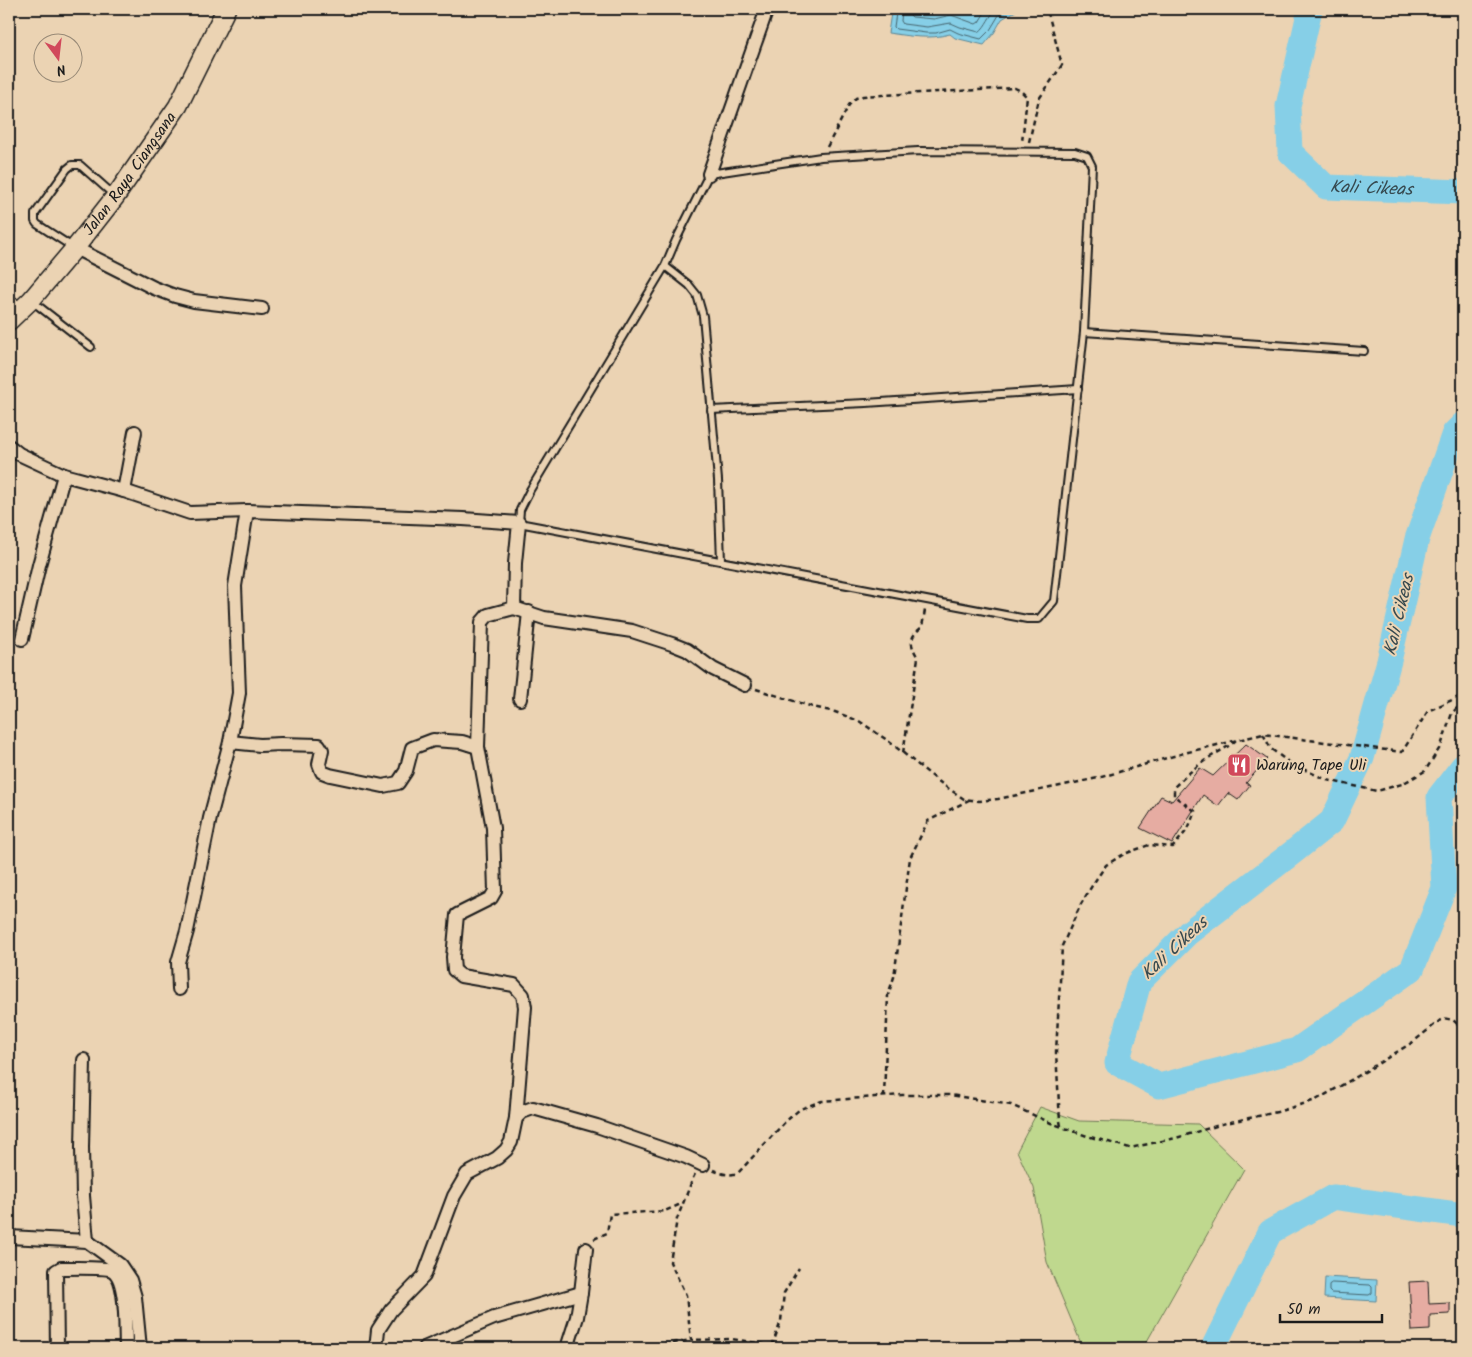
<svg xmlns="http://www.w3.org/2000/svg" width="1472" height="1357" font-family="Kalam,sans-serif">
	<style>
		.green { fill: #bfd88e; stroke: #6e7a55 }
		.water { fill: #86cfe7; stroke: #5c8796 }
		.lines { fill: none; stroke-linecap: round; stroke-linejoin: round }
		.shore { stroke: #46646d; stroke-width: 1 }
		.river { stroke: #86cfe7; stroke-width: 25 }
		.building { fill: #e6aca2; stroke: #1c1c1c }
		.lane-casing { stroke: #1c1c1c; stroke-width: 10 }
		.street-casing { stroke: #1c1c1c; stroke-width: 16 }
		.secondary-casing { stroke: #1c1c1c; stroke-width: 21 }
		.path { stroke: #1c1c1c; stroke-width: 2.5; stroke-dasharray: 5 4; stroke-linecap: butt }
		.lane { stroke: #ebd3b3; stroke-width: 6 }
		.street { stroke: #ebd3b3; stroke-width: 12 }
		.secondary { stroke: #ebd3b3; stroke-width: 18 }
		.labels { text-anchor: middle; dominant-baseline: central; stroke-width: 4; stroke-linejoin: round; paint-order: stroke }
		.street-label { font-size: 16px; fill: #1c1c1c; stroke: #ebd3b3 }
		.poi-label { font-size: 16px; fill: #1c1c1c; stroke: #ebd3b3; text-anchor: start }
		.water-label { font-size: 18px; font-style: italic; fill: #36494f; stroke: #ebd3b3 }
	</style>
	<rect width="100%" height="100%" fill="#ebd3b3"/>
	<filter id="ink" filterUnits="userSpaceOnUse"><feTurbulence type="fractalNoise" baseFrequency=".02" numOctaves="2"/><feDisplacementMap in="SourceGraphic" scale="10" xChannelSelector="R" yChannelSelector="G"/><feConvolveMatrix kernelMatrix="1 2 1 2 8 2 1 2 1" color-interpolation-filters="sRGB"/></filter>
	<g filter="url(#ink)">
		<!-- green -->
		<path class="green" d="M1040,1107L1079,1121L1198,1124L1244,1169L1146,1343L1138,1348H1083L1047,1262L1034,1188L1017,1151Z"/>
		<!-- water -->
		<g class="water">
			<path d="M891,9H1019L1002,19L994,33L984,45L955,38L950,34C928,40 910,36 888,33L891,13Z"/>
			<path d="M1325,1277L1377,1280L1376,1301L1324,1298Z"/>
		</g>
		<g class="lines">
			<!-- shore -->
			<g class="shore">
				<path d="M896,9V13L894,27L896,29L926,33H936L950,29L958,33L981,39L990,30L999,15L1010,9"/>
				<path d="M902,9L901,21L903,24L927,27L951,23L960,27L979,32C987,26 989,15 997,9"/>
				<path d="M910,9V15L912,17L934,19L951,15L976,24L979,22L987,9"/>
				<path d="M1332,1283L1370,1285L1372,1287V1293L1369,1295L1331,1293L1329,1291V1285Z"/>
			</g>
			<!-- river -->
			<g class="river">
				<path id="s1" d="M1310,9L1288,106L1290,152L1326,187L1463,192"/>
				<path d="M1463,424L1454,433L1417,539L1389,661L1362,758L1332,821L1292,853L1188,933L1139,982L1117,1063L1159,1086L1297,1050L1412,969L1444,888L1439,797L1463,766"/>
				<path d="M1213,1348L1270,1232L1333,1197L1463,1215"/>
			</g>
		</g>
		<!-- building -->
		<g class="building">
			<path d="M1246,744L1267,759L1246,783L1250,785L1238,800L1228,793L1218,806L1203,795L1172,844L1140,828L1161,796L1172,801L1200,768L1213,776Z"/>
			<path d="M1428,1281L1429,1304L1450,1303V1314L1430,1315V1330L1412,1331L1409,1282Z"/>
		</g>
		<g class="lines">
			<!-- lane casing -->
			<g class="lane-casing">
				<g id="lane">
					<path d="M918,151L1075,152L1087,156L1092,166L1084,332L1054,601L1039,619H1027L519,523L520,510L530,490L665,266L676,240L709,174L821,157Z"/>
					<path d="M74,248L37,224L35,221V214L67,169L72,165H80L115,196"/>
					<path d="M665,266L689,285L697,295L703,316L718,480L721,561"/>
					<path d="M9,298L22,307"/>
					<path d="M32,301L91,347"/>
					<path d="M1084,332L1364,351"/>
					<path d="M711,410L866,403L1078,389"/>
				</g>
			</g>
			<!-- street casing -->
			<g class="street-casing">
				<g id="street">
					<path d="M709,174L767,9"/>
					<path d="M75,248L154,288L175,296L194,301L262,309"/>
					<path d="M9,446L19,454L64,475L124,491L190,513L247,511L463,519L519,523L515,563L514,608L488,615L482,622L478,747L493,828L495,891L491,898L457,915L453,957L454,970L461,976L514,985L523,995L525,1007L516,1118"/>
					<path d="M124,491L135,432"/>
					<path d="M514,608L544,618L632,631L672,644L687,650L713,669L745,685"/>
					<path d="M22,639L39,565L64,475"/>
					<path d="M520,699L529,612"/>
					<path d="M230,742L260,745L281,744L319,745L322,750L319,764L322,772L330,775L383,786L398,783L406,771L412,748L433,740L462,742L478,747"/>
					<path d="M179,989L178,962L187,931L210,818L230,742L239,693L235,586L247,511"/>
					<path d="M84,1060L82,1147L83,1196L87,1241"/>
					<path d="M9,1237L87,1241L120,1265L130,1280L135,1297L140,1348"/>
					<path d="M57,1348L56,1271L61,1268C71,1268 105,1267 112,1270C128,1279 125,1331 126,1348"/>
					<path d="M376,1348L378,1330L391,1310L424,1276L454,1196L467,1174L497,1158L506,1150L511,1142L516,1118L522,1112L533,1108L597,1126L686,1157L703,1165"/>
					<path d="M424,1348L494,1318L581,1293"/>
					<path d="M567,1348L577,1317L581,1293L586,1249"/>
				</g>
			</g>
			<!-- secondary casing -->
			<g class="secondary-casing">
				<g id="secondary">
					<path id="s2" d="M9,321L31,300L75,248L115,197L178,106L226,9"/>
				</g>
			</g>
			<!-- path -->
			<g class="path">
				<path d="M1029,142L1039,99L1062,65L1047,9"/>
				<path d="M827,147L849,105L856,98L863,96L1015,88L1021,91L1027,97L1022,142"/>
				<path d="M756,689L813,707L835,712L859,721L887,740L942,784L964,799L979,801L998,799L1098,778L1184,753L1263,734L1402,752L1428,711L1463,695"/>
				<path d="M1263,734L1271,749L1290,763L1327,780L1377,791L1402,784L1425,771L1441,746L1452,713L1463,702"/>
				<path d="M903,753L918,658C910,644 908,638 922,627L925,610"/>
				<path d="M884,1097L888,995L894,977L910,858L928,821L969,800"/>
				<path d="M1061,1126L1060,1121L1056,1052L1062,946L1081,904L1093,884L1106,865L1124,854L1149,845L1173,847L1188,829L1195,811L1174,796V787C1186,776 1198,764 1212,756C1221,750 1229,747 1236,740"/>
				<path d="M713,1170C722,1174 728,1176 738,1173L785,1122L800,1109L822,1101L902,1095H950L1011,1105L1051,1123L1087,1136L1130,1148L1176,1138L1226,1123L1277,1112L1316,1100L1358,1076L1413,1042L1443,1018L1453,1020L1463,1029"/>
				<path d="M695,1174L693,1178L677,1219L670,1262L686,1295L691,1340L732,1339L789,1348"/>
				<path d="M594,1239L607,1233L610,1214L665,1211L683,1203"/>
				<path d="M772,1346L781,1321L784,1293L799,1268"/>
				<path d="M667,1348L668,1344L691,1340"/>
			</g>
			<!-- lane -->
			<use href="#lane" class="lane"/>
			<!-- street -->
			<use href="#street" class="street"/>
			<!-- secondary -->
			<use href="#secondary" class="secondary"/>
		</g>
	</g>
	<!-- icons -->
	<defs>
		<g id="restaurant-square" transform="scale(1.25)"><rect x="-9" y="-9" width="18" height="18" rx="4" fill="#d1495b" stroke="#ebd3b3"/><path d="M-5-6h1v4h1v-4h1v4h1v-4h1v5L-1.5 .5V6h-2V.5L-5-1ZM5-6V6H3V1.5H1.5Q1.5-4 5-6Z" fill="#fff"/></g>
	</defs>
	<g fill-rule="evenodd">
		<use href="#restaurant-square" x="1239" y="765"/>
	</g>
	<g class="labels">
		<!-- street labels -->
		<g class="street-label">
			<text stroke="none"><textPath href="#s2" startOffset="191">Jalan Raya Ciangsana</textPath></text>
		</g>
		<!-- poi labels -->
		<g class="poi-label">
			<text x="1256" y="765">Warung Tape Uli</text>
		</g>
		<!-- water labels -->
		<g class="water-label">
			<text stroke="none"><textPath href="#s1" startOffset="241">Kali Cikeas</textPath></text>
			<text transform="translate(1400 615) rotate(-77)">Kali Cikeas</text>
			<text transform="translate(1175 949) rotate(-43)">Kali Cikeas</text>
		</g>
	</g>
	<!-- margin -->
	<rect width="1472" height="1357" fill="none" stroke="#ebd3b3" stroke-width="30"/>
	<rect x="15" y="15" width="1442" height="1327" fill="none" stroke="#1c1c1c" stroke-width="2" filter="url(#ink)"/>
	<!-- north arrow -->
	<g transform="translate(58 58) rotate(165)"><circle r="24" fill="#ebd3b3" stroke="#988a77"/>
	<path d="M0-4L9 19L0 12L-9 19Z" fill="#d1495b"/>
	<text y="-8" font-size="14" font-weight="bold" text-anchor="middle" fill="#1c1c1c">N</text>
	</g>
	<!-- scale -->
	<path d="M1280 1314v8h102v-8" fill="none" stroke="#1c1c1c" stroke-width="2.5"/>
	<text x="1287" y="1314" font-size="15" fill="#1c1c1c" stroke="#ebd3b3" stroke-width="4" paint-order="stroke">50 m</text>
</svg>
